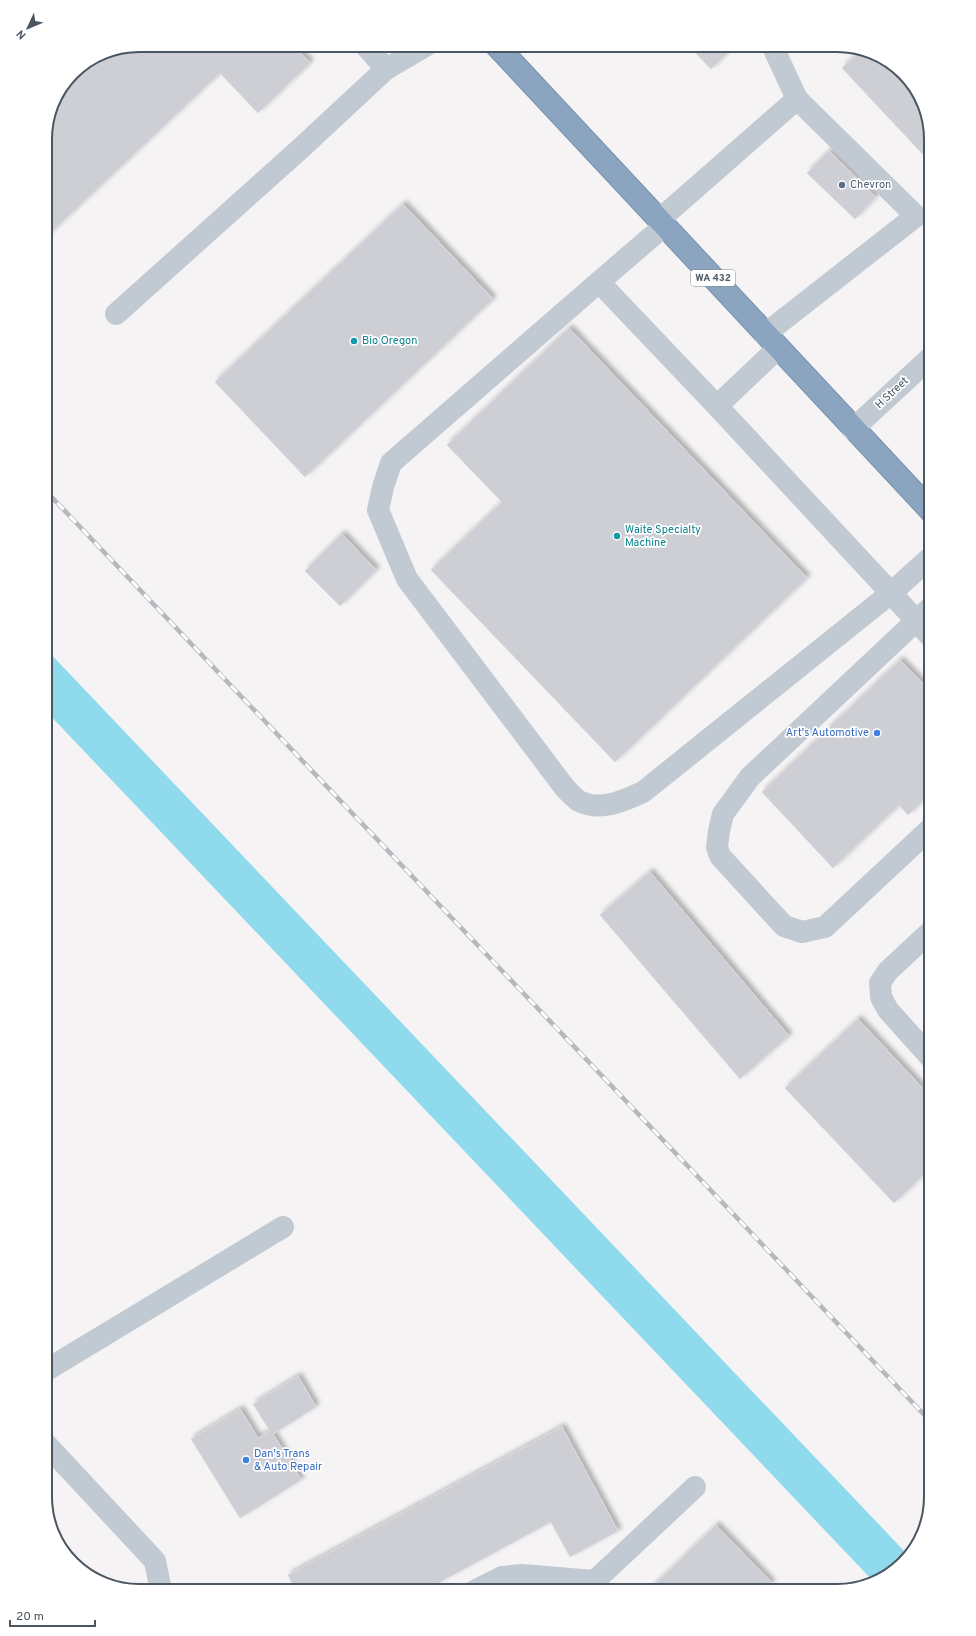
<svg xmlns="http://www.w3.org/2000/svg" width="976" height="1636" font-family="Overpass,sans-serif">
	<style>
		.water { fill: #90daee }
		.building { fill: #cdcfd5; stroke: #d7d9de; filter: url(#shadow) }
		.lines { fill: none; stroke-linecap: round; stroke-linejoin: round }
		.highway-casing { stroke: #7690ad; stroke-width: 24 }
		.minor { stroke: #c1cad2; stroke-width: 22 }
		.highway { stroke: #8ba5c1; stroke-width: 22 }
		.rail-casing { stroke: #b5b8bd; stroke-width: 4.5 }
		.rail { stroke: #fff; stroke-width: 3; stroke-dasharray: 9; stroke-linecap: butt }
		.service-dot { fill: #5c6f8a; stroke: #fff; stroke-width: 1.5 }
		.culture-dot { fill: #0f9aa8; stroke: #fff; stroke-width: 1.5 }
		.shop-dot { fill: #3f7fe0; stroke: #fff; stroke-width: 1.5 }
		.labels { text-anchor: middle; dominant-baseline: central; stroke-width: 3.5; stroke-linejoin: round; paint-order: stroke }
		.shield { fill: #fff; stroke: #808990; stroke-width: 1 }
		.shield-label { font-size: 10px; font-weight: bold; fill: #4a5661 }
		.service-label { font-size: 11px; fill: #4e5e75; stroke: #fff; text-anchor: start }
		.culture-label { font-size: 11px; fill: #0d838f; stroke: #fff; text-anchor: start }
		.street-label { font-size: 11px; fill: #4a5661; stroke: #fff }
		.shop-label { font-size: 11px; fill: #366cbe; stroke: #fff; text-anchor: end }
		.rim { fill: none; stroke: #4a5661; stroke-width: 2 }
	</style>
	<defs>
		<filter id="shadow"><feDropShadow dx="3.5" dy="-3.5" stdDeviation="2" flood-color="#0004"/></filter>
	</defs>
	<rect width="100%" height="100%" fill="#f5f3f3"/>
	<!-- water -->
	<path class="water" d="M45,648L908,1555L878,1581L874,1582L45,710Z"/>
	<!-- building -->
	<g class="building">
		<path d="M139,45H293L310,63L258,113L220,73L45,238V133L52,103L73,72L103,52Z"/>
		<path d="M688,45H732L733,47L711,69Z"/>
		<path d="M860,51L889,61L921,98L931,139V163L842,68Z"/>
		<path d="M829,151L876,197L855,219L807,173Z"/>
		<path d="M403,204L493,299L305,477L215,382Z"/>
		<path d="M569,328L807,578L615,762L431,570L502,502L447,445Z"/>
		<path d="M342,534L376,570L340,606L305,571Z"/>
		<path d="M900,660L931,692V774L924,780L931,788V793L908,815L899,805L833,868L762,792Z"/>
		<path d="M650,872L789,1036L740,1079L600,915Z"/>
		<path d="M858,1019L931,1097V1168L894,1203L785,1088Z"/>
		<path d="M298,1376L316,1407L273,1434L301,1480L240,1518L191,1439L240,1409L258,1438L270,1431L253,1404Z"/>
		<path d="M562,1427L618,1531L570,1557L551,1522L423,1591H296L288,1575Z"/>
		<path d="M716,1525L772,1583L764,1591H648Z"/>
	</g>
	<g class="lines">
		<!-- highway casing -->
		<g class="highway-casing">
			<path id="highway" d="M496,45L931,511"/>
		</g>
		<!-- minor -->
		<g class="minor">
			<path d="M365,45L386,69L427,45"/>
			<path d="M659,220L797,99"/>
			<path d="M664,226L599,282L717,406L891,593L931,557"/>
			<path d="M599,282L391,463L383,487L378,510L407,579L565,788C569,792 574,798 579,801C601,812 623,801 643,792L891,593L931,637"/>
			<path d="M116,314L300,149L386,69"/>
			<path d="M765,334L916,216L797,99L772,45"/>
			<path d="M717,406L778,348"/>
			<path d="M853,429L931,357"/>
			<path d="M931,828L825,927L802,932L784,926L720,856L717,847L719,831L723,814L750,777L931,607"/>
			<path d="M931,1058L888,1010L881,997L880,983L888,971L931,931"/>
			<path d="M45,1371L283,1227"/>
			<path d="M45,1443L155,1561L161,1591"/>
			<path d="M474,1591L502,1577L522,1575L594,1581"/>
			<path d="M584,1591L695,1487"/>
		</g>
		<!-- highway -->
		<use href="#highway" class="highway"/>
		<!-- rail casing -->
		<g class="rail-casing">
			<path id="rail" d="M45,490L931,1422"/>
		</g>
		<!-- rail -->
		<use href="#rail" class="rail"/>
	</g>
	<!-- markers -->
	<circle class="service-dot" cx="842" cy="185" r="4"/>
	<g class="culture-dot">
		<circle cx="354" cy="341" r="4"/>
		<circle cx="617" cy="536" r="4"/>
	</g>
	<g class="shop-dot">
		<circle cx="877" cy="733" r="4"/>
		<circle cx="246" cy="1460" r="4"/>
	</g>
	<g class="labels">
		<!-- shield labels -->
		<rect class="shield" x="691" y="270" width="44" height="16" rx="3"/>
		<g class="shield-label">
			<text x="713" y="278">WA 432</text>
		</g>
		<!-- service labels -->
		<g class="service-label">
			<text x="850" y="185">Chevron</text>
		</g>
		<!-- culture labels -->
		<g class="culture-label">
			<text x="362" y="341">Bio Oregon</text>
			<text x="625" y="530">Waite Specialty<tspan x="625" dy="13">Machine</tspan></text>
		</g>
		<!-- street labels -->
		<g class="street-label">
			<text transform="translate(892 393) rotate(-43)">H Street</text>
		</g>
		<!-- shop labels -->
		<g class="shop-label">
			<text x="869" y="733">Art's Automotive</text>
			<text x="254" y="1454" text-anchor="start">Dan's Trans<tspan x="254" dy="13">&amp; Auto Repair</tspan></text>
		</g>
	</g>
	<!-- crop -->
	<path d="M0 0H976V1636H0ZM139 52H837A87 87 0 0 1 924 139V1497A87 87 0 0 1 837 1584H139A87 87 0 0 1 52 1497V139A87 87 0 0 1 139 52Z" fill="#fff" fill-rule="evenodd"/>
	<path class="rim" d="M139 52H837A87 87 0 0 1 924 139V1497A87 87 0 0 1 837 1584H139A87 87 0 0 1 52 1497V139A87 87 0 0 1 139 52Z"/>
	<!-- north arrow -->
	<g transform="translate(28 28) rotate(226)" stroke="#ffffff" stroke-width="3" paint-order="stroke">
	<path d="M0-3L7 15L0 10L-7 15Z" fill="#4a5661"/>
	<text y="-6" font-size="11" font-weight="bold" text-anchor="middle" fill="#4a5661">N</text>
	</g>
	<!-- scale -->
	<path d="M10 1620v6h85v-6" fill="none" stroke="#4a5661" stroke-width="2"/>
	<text x="16" y="1620" font-size="12" fill="#4a5661" stroke="#ffffff" stroke-width="3" paint-order="stroke">20 m</text>
</svg>
